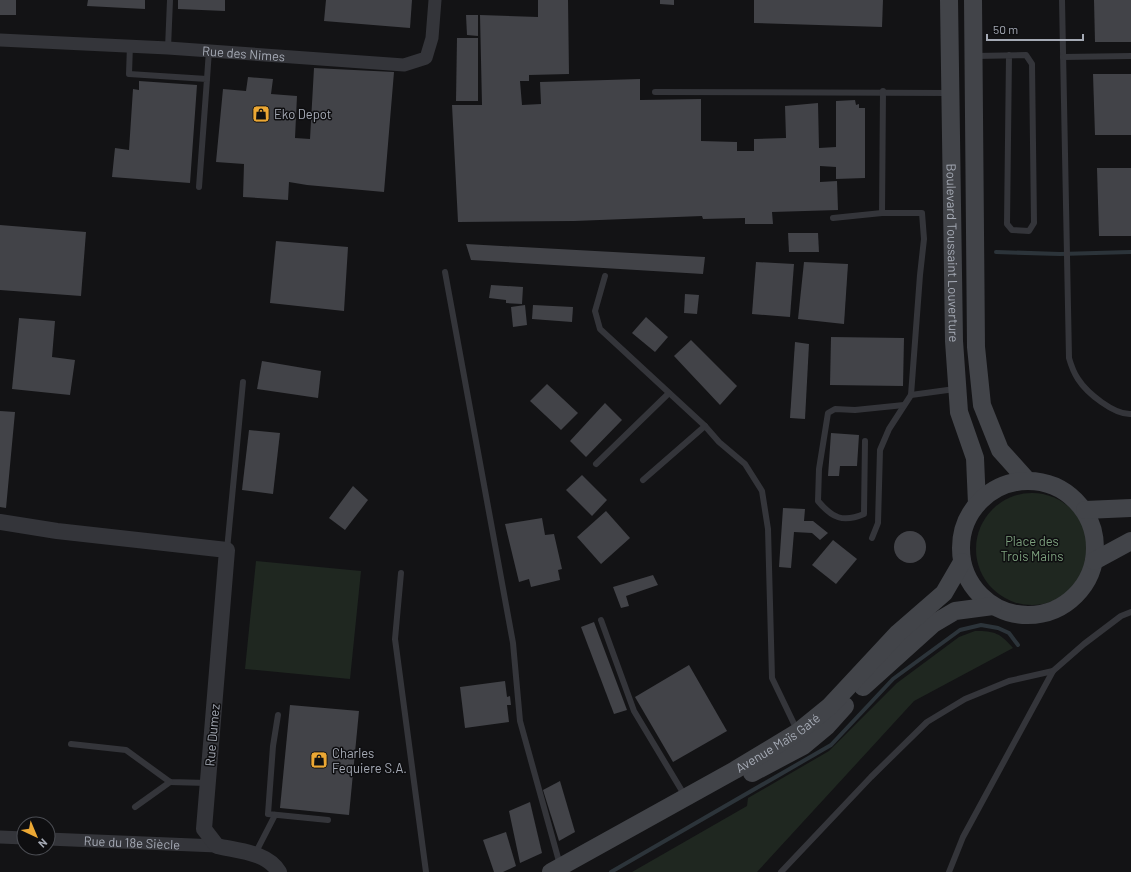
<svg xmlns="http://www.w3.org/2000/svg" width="1131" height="872" font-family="Barlow,sans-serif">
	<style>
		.green { fill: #1f2720 }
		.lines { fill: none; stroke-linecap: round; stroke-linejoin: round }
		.stream { stroke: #2c343a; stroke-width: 4 }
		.building { fill: #424348 }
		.service { stroke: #34353a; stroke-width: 6 }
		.minor { stroke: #34353a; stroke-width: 13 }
		.tertiary { stroke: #34353a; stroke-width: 16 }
		.secondary { stroke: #424449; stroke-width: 18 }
		.labels { text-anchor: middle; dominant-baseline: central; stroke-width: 3; stroke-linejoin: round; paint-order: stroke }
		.street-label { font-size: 13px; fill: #a5aab5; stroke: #0e0e10 }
		.poi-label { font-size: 13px; fill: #a5aab5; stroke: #0e0e10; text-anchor: start }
		.park-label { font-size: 13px; fill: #7c9f7d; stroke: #0e0e10 }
	</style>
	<rect width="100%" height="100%" fill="#131315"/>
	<!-- green -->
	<g class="green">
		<circle cx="1032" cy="549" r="56"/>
		<path d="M256,561L361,571L350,679L245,669Z"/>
		<path d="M975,631C995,631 1000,633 1013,648L914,701L757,872H632L747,806L748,798L829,751L897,683L959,637Z"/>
	</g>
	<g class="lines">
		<!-- stream -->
		<g class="stream">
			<path d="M996,252L1060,254L1131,252"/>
			<path d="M611,872L831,745L893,679L960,630L981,625L998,628L1009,633L1018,645"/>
		</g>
	</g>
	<!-- building -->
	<g class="building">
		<rect x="0" y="0" width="16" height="15"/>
		<path d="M88,0H145V9L87,6Z"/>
		<path d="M178,0H225V11L178,9Z"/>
		<path d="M326,0H412L410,28L324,21Z"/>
		<path d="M538,0H568L569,74L529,75V81H520L522,105L541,104L540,82L640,79V100L701,99V141L737,142V151H754V139L786,138L785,106L818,103L819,148L836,147V101L855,100L856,105L859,104V108H865V178L836,179V167L820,166V182L837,181L838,210L772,212L773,224H745V218L703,219L702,216L574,221L458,222L452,105H482L480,15L538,17Z"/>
		<path d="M660,0H674V5L660,4Z"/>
		<path d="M754,0H883L882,27L754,23Z"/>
		<path d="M1094,0H1131V42H1095Z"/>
		<path d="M466,15H478V36L467,35Z"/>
		<path d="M457,38H478V101H456Z"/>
		<path d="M314,68L394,72L384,192L307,185L289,182L288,200L243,197L244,164L216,162L223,89L246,91L248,77L273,79L271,94L297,96L295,138L310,139Z"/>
		<path d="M1093,74H1131V135H1095Z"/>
		<path d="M139,81L197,85L190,183L112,177L115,148L129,150L133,89L139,90Z"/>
		<path d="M1097,168H1131V236H1099Z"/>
		<path d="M0,225L86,232L81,296L0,290Z"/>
		<path d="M788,233H818L819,252H789Z"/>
		<path d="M276,241L348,247L344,311L270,303Z"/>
		<path d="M466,244L705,257L703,274L471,260Z"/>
		<path d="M756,262L794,264L790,317L752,314Z"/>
		<path d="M804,262L848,264L844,324L798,319Z"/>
		<path d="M491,285L523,287L522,304L506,303V300L489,298Z"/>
		<path d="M685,294L699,295L697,314L684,313Z"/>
		<path d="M525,305L527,325L513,327L511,307Z"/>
		<path d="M533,305L573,307L572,322L532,319Z"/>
		<path d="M646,317L668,337L655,352L632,333Z"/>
		<path d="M19,318L55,321L52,357L75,360L70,395L12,389Z"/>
		<path d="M831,337L904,338L903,386L830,385Z"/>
		<path d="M691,340L737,386L720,405L674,356Z"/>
		<path d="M795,342L809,344L805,419L790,418Z"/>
		<path d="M262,361L321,371L318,398L257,389Z"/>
		<path d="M547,384L578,413L561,430L530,401Z"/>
		<path d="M605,403L622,420L586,457L570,441Z"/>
		<path d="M0,411L15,412L6,508L0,507Z"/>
		<path d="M249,430L280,433L273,494L242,490Z"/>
		<path d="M831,433L859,435L857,466H840L839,476H828Z"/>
		<path d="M582,475L607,500L592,516L566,490Z"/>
		<path d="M353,486L368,500L345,530L329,518Z"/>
		<path d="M783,508L805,509L804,521H813L828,533L820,540L812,533L794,532L791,568L779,567Z"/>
		<path d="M606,511L630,538L601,564L577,537Z"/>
		<path d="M542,518L545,535L554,534L562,569L558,570L560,580L531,587L529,579L519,582L505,524Z"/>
		<circle cx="910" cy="547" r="16"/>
		<path d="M833,540L857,559L836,584L812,565Z"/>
		<path d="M653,575L658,585L626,596L629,606L621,608L613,587Z"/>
		<path d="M594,622L627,710L614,714L581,627Z"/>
		<path d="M689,665L727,731L673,762L635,697Z"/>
		<path d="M505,681L507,697L510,696L511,705H507L509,722L465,728L460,687Z"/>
		<path d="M290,705L359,711L349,815L280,808Z"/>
		<path d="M560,781L575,832L559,841L543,790Z"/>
		<path d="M530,802L542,853L520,863L509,811Z"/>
		<path d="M506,832L516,866L503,872H494L483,840Z"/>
	</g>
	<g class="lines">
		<!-- service -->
		<g class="service">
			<path d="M1062,0L1069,358C1071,365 1074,373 1078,379C1087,393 1114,415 1131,414"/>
			<path d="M130,45L129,74L207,79L199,187"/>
			<path d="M168,48L170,0"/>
			<path d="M975,56L1026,55L1032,64L1034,223L1029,231L1012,230L1007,224L1009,55"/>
			<path d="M1063,57L1131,56"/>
			<path d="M207,79L209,50"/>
			<path d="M655,92L949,93"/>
			<path d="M882,213L883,91"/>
			<path d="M833,218L882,213H922L924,239L920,275L911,395L889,429L880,450L878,523L872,538"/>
			<path d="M445,272L513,643L520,721L560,865"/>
			<path d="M605,276L595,311L600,329L705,426L719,442L745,464L762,491L768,529L772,678L797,730"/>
			<path d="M911,395L955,389"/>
			<path d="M865,441L864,514C843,523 832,518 818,501L819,469L828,413L835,409L855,410L904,405"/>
			<path d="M596,464L669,393"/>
			<path d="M643,480L705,426"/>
			<path d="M227,550L243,382"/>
			<path d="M401,573L395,639L426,872"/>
			<path d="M601,620L634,711L685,796"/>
			<path d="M278,715L273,746L268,814L328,820"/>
			<path d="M71,744L126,750L170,782L207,783"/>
			<path d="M135,807L170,782"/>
			<path d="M255,854L275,815"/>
			<path d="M781,872L871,777L927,722L965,699L1009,681L1053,671"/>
			<path d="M949,872L963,837L1053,671L1084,644L1121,616L1131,612"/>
		</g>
		<!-- minor -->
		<g class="minor">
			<path id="s1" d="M0,40L168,48L404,65L426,58L432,38L435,0"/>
			<path d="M0,837L24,838"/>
			<path id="s2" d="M48,839L217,846"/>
		</g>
		<!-- tertiary -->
		<path class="tertiary" d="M0,522L57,531L227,550L204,829L217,846C238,851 267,852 279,872"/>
		<!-- secondary -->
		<g class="secondary">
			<path id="s3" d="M949,0L954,341L959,412L975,458L977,504"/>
			<path d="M973,0L976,347L982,405L1000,450L1027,480"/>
			<circle cx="1028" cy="548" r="67"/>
			<path d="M1085,510L1131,508"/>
			<path d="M1094,561L1131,541"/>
			<path d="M863,687L933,624L955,611L993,606"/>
			<path d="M752,773L803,746L827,726L845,706"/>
			<path id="s4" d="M551,872L735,770L798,732L830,706L898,633L944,593L962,562"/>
		</g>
	</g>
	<!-- icons -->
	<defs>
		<g id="shop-square" transform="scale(0.9)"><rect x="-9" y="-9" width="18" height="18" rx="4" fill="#eca834" stroke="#0e0e10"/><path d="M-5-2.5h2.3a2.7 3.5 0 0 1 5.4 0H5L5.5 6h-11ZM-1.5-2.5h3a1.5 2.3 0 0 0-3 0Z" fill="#111"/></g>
	</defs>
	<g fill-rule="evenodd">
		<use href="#shop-square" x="261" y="114"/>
		<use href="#shop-square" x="319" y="760"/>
	</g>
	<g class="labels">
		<!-- street labels -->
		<g class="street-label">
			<text stroke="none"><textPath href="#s1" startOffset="244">Rue des Nimes</textPath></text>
			<text stroke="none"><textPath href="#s3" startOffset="253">Boulevard Toussaint Louverture</textPath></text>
			<text transform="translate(212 735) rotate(-85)">Rue Dumez</text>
			<text stroke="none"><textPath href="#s4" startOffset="261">Avenue Maïs Gaté</textPath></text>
			<text stroke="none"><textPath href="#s2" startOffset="84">Rue du 18e Siècle</textPath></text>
		</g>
		<!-- poi labels -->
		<g class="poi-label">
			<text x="274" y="114">Eko Depot</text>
			<text x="332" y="753">Charles<tspan x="332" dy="15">Fequiere S.A.</tspan></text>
		</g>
		<!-- park labels -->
		<g class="park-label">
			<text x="1032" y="541">Place des<tspan x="1032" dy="15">Trois Mains</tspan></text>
		</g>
	</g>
	<!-- north arrow -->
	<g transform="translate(36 836) rotate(136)"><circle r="19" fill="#0e0e10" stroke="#4a4c52"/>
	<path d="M0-3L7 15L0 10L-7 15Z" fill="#eca834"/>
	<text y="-6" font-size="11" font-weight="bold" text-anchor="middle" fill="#a5aab5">N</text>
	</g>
	<!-- scale -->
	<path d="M987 34v6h96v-6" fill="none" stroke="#a5aab5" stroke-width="2"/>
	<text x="993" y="34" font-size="12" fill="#a5aab5" stroke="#0e0e10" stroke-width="3" paint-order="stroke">50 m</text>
</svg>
